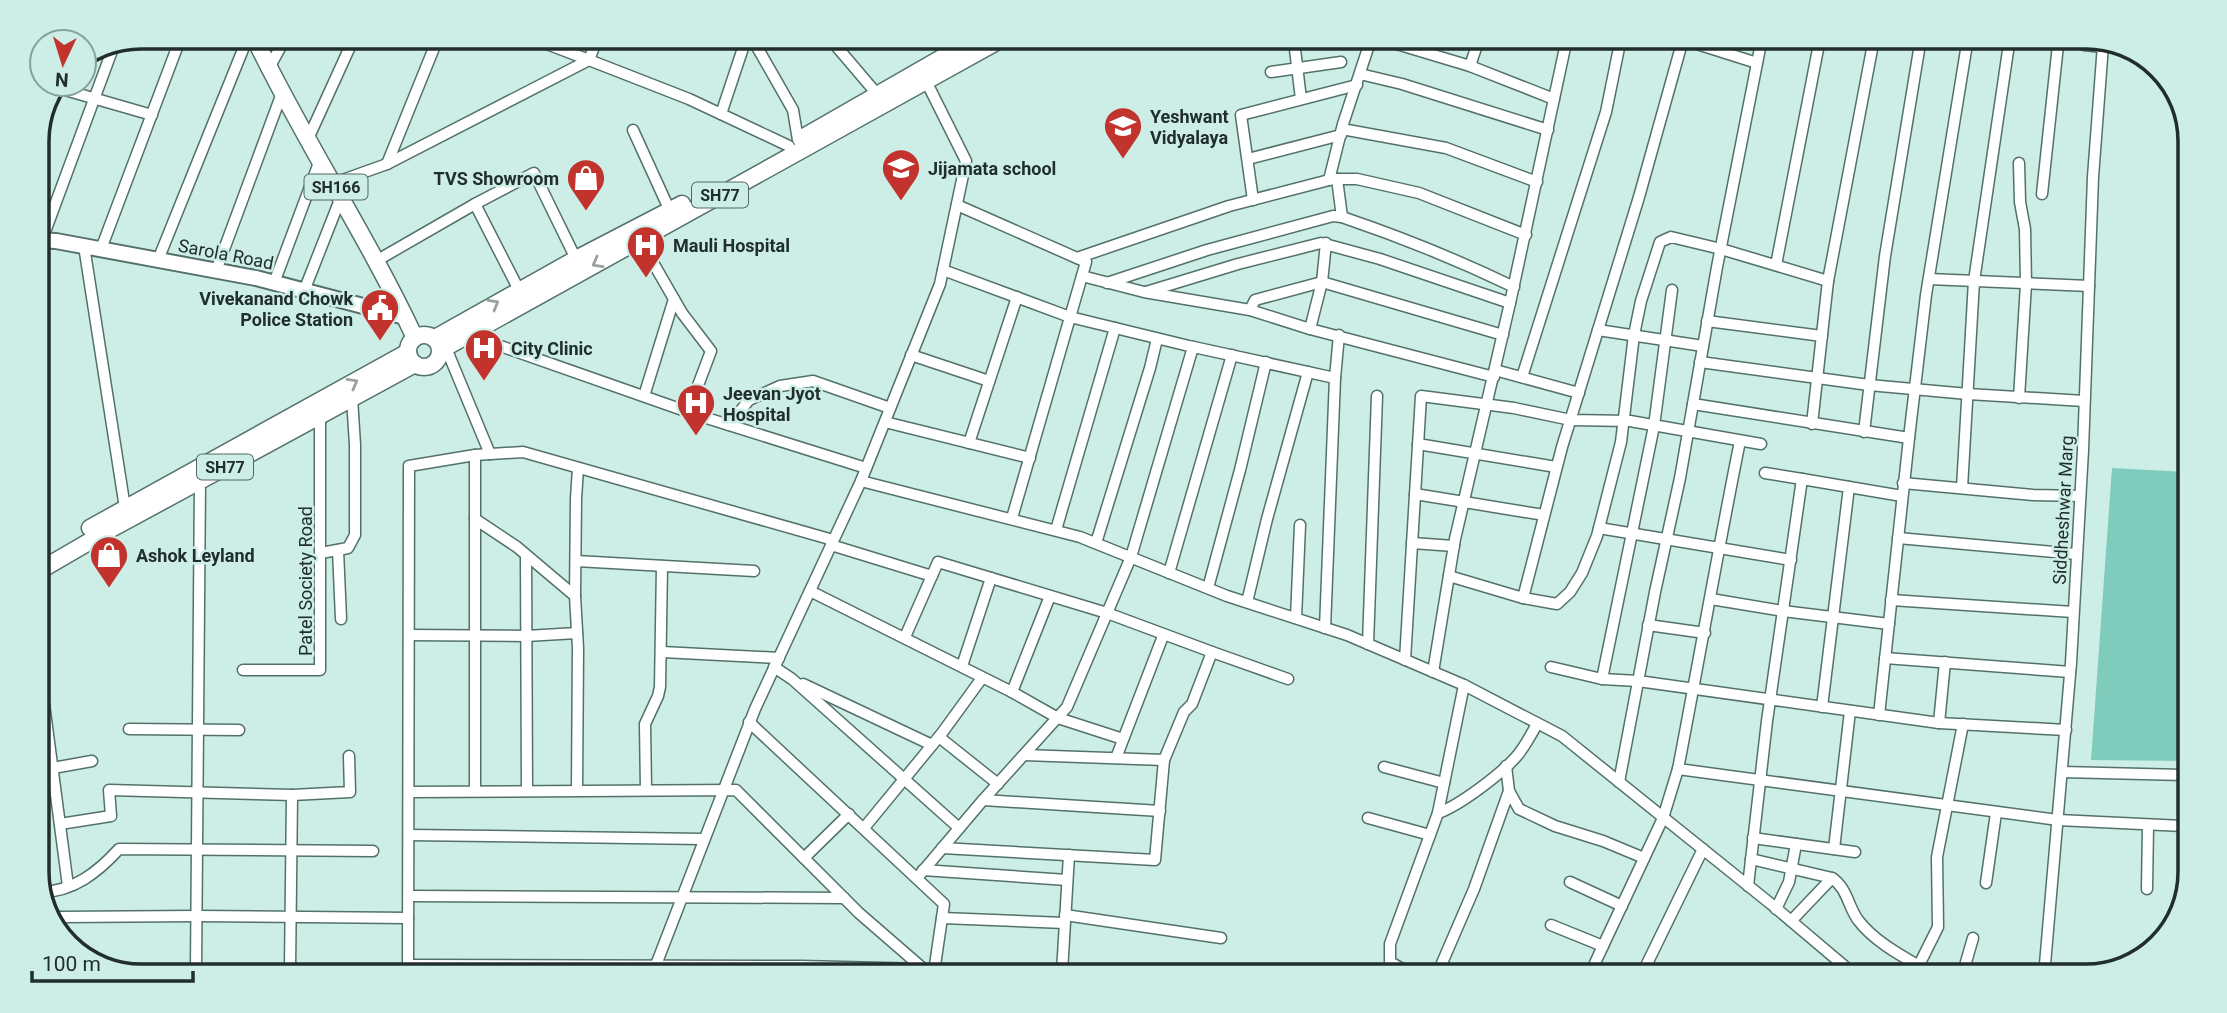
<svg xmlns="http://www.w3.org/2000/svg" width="2227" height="1013" font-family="Roboto,sans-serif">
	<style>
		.green { fill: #80ccbc }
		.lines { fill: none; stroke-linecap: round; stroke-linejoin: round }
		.street-casing { stroke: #53716a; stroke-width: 13 }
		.secondary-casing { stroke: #53716a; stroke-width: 18 }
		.primary-casing { stroke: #53716a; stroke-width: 19 }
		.street { stroke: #fff; stroke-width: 10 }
		.secondary { stroke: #fff; stroke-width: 14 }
		.primary { stroke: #fff; stroke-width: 16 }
		.oneway { stroke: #9ba1a0 }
		.labels { text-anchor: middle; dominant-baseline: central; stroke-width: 5; stroke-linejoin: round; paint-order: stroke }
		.shield { fill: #cceee6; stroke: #546863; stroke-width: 2 }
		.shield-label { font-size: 16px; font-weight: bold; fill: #212e2b }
		.poi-label { font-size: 18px; font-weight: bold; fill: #212e2b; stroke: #cceee6; text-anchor: start }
		.street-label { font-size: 18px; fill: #212e2b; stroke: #cceee6 }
		.rim { fill: none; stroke: #212e2b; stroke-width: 3.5 }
	</style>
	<rect width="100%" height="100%" fill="#cceee6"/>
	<!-- green -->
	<path class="green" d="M2112,468L2187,472L2184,761L2091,760Z"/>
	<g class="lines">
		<!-- street casing -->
		<g class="street-casing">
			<g id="street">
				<path d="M531,38L589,60L597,39"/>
				<path d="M747,39L757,47L793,110L798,140"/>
				<path d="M831,40L877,94"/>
				<path d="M1294,41L1301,99"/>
				<path d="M1390,42L1470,66L1554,99"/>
				<path d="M1694,43L1757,63"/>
				<path d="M2084,45L2103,47"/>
				<path d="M1470,66L1478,42"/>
				<path d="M269,68L286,37"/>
				<path d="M1271,72L1341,62"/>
				<path d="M1360,74L1402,84L1548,130"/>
				<path d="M58,88L152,115"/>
				<path d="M721,114L746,39"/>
				<path d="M1342,129L1446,148L1537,182"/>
				<path d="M633,130L670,211"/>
				<path d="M308,139L354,38"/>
				<path d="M1248,159L1341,135"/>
				<path d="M2019,163L2020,202L2025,229L2026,284L2019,398"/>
				<path d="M387,164L438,38"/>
				<path d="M1337,179L1342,217"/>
				<path d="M1329,180L1343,124L1370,42"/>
				<path d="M334,183L387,164L589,60L689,99L789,146"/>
				<path d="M2042,194L2058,45"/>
				<path d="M1253,200L1241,115L1357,85"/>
				<path d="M475,204L534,173L576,259"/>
				<path d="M957,205L1086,262L1012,518"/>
				<path d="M42,240L113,48"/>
				<path d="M640,240L682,313L711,351L688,412"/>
				<path d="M84,246L125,508"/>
				<path d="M101,249L181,37"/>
				<path d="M1077,258L1229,206L1333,179H1357L1419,193L1526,235"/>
				<path d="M158,260L248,37"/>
				<path d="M376,261L475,204L519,290"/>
				<path d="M1776,265L1819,44"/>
				<path d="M943,270L1070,317L1189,346L1335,378"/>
				<path d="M216,271L282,93"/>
				<path d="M1082,276L1144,292L1250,310L1310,329L1494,377"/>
				<path d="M1929,279L2089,286"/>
				<path d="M274,283L320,160"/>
				<path d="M1107,283L1207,250L1333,216L1342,217C1401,237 1458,260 1514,287"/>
				<path d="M304,291L341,197"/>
				<path d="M1146,292L1238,264L1321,243L1380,259L1510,303"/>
				<path d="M1250,310L1255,300L1322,282L1503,335"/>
				<path d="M1707,321L1822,336"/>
				<path d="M1310,329L1322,282L1326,243"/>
				<path d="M1598,330L1703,346"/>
				<path d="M469,335L697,415L866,468"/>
				<path d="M446,348L490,454"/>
				<path d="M911,355L989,381"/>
				<path d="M1700,362L1869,385L1968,394L2084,401"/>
				<path d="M1495,370L1579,393"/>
				<path d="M1522,377L1606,112L1620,43"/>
				<path d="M644,396L674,299"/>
				<path d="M1693,404L1909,438"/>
				<path d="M885,422L1030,458"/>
				<path d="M1812,424L1828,281L1873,44"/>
				<path d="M729,425L749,400L780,386L813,381L890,408"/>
				<path d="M1864,432L1885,256L1920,44"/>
				<path d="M1740,441C1718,550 1699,660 1678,769L2058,820L2183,826"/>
				<path d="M969,443L1017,297"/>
				<path d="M1418,444L1556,467"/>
				<path d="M475,455L523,452L833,540"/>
				<path d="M1765,473L1802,479"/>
				<path d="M861,481L1080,537L1227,596L1347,635L1464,685L1562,736L1771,904L1855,975"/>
				<path d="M1903,483L2033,495L2080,496"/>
				<path d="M1962,488L1974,281L2009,44"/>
				<path d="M1415,494L1544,515"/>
				<path d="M475,519L517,547L575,596L578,648L577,790"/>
				<path d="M1599,528L1791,560"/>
				<path d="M1056,530L1115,328"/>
				<path d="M1898,538L2076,554"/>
				<path d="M1096,543L1150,368L1157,339"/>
				<path d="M1412,543L1454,546"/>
				<path d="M831,545L932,576"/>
				<path d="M338,550L341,619"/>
				<path d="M321,553L348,548L355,535V445L352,398"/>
				<path d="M526,555L527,791"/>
				<path d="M576,561L754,571"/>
				<path d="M1169,573L1232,355"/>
				<path d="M1449,576L1523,598L1562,447L1639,197L1682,43"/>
				<path d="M1208,588L1240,470L1266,362"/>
				<path d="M810,591L1012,692L1058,718L1123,739"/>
				<path d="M575,596L576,499L578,468"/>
				<path d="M1523,598L1557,604L1570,592L1582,573L1597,536L1621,442L1634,335L1641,301L1660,242L1671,237L1721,249L1828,281"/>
				<path d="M1711,599L1783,611L1889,624"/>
				<path d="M1891,600L2073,612"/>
				<path d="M1247,602L1267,519L1308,372"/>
				<path d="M1296,618L1300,525"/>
				<path d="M1648,625L1705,633"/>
				<path d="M1325,628L1335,378L1339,335"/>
				<path d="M410,635L526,636L577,633"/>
				<path d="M905,637L938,562L1107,613L1212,652L1192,704L1184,712L1164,760L1024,755"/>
				<path d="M1368,644L1377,396"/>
				<path d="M37,651L68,886"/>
				<path d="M662,652L779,658"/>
				<path d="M1212,652L1288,679"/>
				<path d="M1885,658L2070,672"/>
				<path d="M1405,660L1421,396L1514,408L1571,420L1630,421L1761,444"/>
				<path d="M962,666L991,578"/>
				<path d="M774,667L792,679L959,828"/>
				<path d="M1551,667L1602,679L1638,681L1939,723L2066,730"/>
				<path d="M243,670H320V416"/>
				<path d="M1433,672L1455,539L1510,303L1566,43"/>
				<path d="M1602,679L1654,426L1672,290"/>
				<path d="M803,684L932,745"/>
				<path d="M1012,692L1050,596"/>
				<path d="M1822,707L1849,487"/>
				<path d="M1879,715L1909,438L1926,295L1967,44"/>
				<path d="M749,722L944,904L934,972"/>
				<path d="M1939,723L1945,662"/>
				<path d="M129,729L239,730"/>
				<path d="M939,737L998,784"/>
				<path d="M1116,758L1163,636"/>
				<path d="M1506,766L1509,791L1519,809L1555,826L1603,841L1644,858"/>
				<path d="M1384,767L1444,783"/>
				<path d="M53,768L92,761"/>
				<path d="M2062,772L2184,775"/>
				<path d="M1619,782L1655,592L1680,478L1717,267L1761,43"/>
				<path d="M646,790L645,724L658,696L660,687L662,566"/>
				<path d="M409,792L736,790L859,913L927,972"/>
				<path d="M983,800L1160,811"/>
				<path d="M1438,813C1459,806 1501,774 1516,757C1524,748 1531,735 1537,724"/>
				<path d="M1368,818L1430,835"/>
				<path d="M60,824L111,816L109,790L292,795L350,792L349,756"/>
				<path d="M864,828L942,733L982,678"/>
				<path d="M409,835L703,839"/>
				<path d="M1753,838L1855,852"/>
				<path d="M942,848L1155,860L1164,760"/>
				<path d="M1834,849L1850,711"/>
				<path d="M804,858L849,814"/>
				<path d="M1751,859L1832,878C1847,888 1848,906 1858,920C1877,945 1910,960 1936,976"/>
				<path d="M923,870L1067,880"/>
				<path d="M917,878L983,800L1067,707L1131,557L1193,347"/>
				<path d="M1570,882L1622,906"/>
				<path d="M1986,883L1996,813"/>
				<path d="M1748,886L1767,721L1802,479L1902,496"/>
				<path d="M2147,889L2148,826"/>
				<path d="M41,892C73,892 98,872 119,849L373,851"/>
				<path d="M409,896L844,898"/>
				<path d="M1776,909L1789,882L1796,844"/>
				<path d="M1065,915L1221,938"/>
				<path d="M60,917L197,916L408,918"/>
				<path d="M942,918L1064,923"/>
				<path d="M1791,921L1832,878"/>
				<path d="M1551,925L1603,946"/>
				<path d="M1595,963L1663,818L1678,769"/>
				<path d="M408,965L801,966L925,969"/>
				<path d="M1919,965L1938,927L1937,857L1963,724"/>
				<path d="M196,969L200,481"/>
				<path d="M290,969L292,795"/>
				<path d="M408,969L409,466L475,455V791"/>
				<path d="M654,970L755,709L861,481L940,284L966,161L926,81"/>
				<path d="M1062,972L1069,855"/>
				<path d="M1411,974L1390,962V944L1438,813L1464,685"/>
				<path d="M1435,974L1439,970L1474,889L1509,791"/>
				<path d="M1642,974L1703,849"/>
				<path d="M1962,976L1973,938"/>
				<path d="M2044,976L2071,663L2083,450L2093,177L2103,45"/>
			</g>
		</g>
		<!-- secondary casing -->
		<g class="secondary-casing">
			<path id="secondary" d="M37,240L56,241L256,278L405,317"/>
		</g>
		<!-- primary casing -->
		<g class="primary-casing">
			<g id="primary">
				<path d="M254,37C303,140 367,235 415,338"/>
				<path d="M802,138L973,40"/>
				<circle cx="424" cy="351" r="16"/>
				<path d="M435,338L576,259L682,204"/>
				<path d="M441,350L1000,40"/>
				<path d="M90,528L408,352"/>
				<path d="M37,572L111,529L415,364"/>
			</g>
		</g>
		<!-- street -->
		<use href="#street" class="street"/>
		<!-- secondary -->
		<use href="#secondary" class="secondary"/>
		<!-- primary -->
		<use href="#primary" class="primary"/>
	</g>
	<!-- one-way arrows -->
	<defs><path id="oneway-chevron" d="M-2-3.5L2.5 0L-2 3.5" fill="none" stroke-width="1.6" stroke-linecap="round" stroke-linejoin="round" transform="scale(1.75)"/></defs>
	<g class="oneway">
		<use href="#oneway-chevron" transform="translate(597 263) rotate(151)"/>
		<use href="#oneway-chevron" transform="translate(494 304) rotate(-30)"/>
		<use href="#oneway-chevron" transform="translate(353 383) rotate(-29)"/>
	</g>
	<!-- icons -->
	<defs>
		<g id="school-pin" transform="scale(2.0125)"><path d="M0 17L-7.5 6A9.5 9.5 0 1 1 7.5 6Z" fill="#c2332e" stroke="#cceee6"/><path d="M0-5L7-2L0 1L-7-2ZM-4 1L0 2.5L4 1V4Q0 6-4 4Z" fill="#fff"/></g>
		<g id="shop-pin" transform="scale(2.0125)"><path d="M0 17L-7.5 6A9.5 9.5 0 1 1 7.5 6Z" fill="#c2332e" stroke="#cceee6"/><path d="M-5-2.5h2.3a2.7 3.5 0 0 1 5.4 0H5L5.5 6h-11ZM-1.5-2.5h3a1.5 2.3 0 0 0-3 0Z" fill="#fff"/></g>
		<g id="hospital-pin" transform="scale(2.0125)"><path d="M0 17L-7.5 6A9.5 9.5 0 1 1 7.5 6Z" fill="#c2332e" stroke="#cceee6"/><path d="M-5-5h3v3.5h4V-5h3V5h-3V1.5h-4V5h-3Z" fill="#fff"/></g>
		<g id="civic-pin" transform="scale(2.0125)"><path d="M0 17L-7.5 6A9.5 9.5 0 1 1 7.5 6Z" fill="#c2332e" stroke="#cceee6"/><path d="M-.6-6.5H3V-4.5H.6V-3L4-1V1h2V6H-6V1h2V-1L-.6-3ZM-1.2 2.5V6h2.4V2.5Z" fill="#fff"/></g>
	</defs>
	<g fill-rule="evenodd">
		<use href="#school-pin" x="1123" y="126"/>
		<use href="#school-pin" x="901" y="168"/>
		<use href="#shop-pin" x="586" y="178"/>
		<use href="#hospital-pin" x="646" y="245"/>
		<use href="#civic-pin" x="380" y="308"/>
		<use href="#hospital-pin" x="484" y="348"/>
		<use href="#hospital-pin" x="696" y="403"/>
		<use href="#shop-pin" x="109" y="555"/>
	</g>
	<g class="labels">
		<!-- shield labels -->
		<g class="shield">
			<rect x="304.5" y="174.5" width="63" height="25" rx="5"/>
			<rect x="692" y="182.5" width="56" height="25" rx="5"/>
			<rect x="197" y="454.5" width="56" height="25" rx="5"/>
		</g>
		<g class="shield-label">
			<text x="336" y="187">SH166</text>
			<text x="720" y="195">SH77</text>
			<text x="225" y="467">SH77</text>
		</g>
		<!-- poi labels -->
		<g class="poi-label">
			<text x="1150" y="116">Yeshwant<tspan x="1150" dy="21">Vidyalaya</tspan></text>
			<text x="928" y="168">Jijamata school</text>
			<text x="559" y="178" text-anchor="end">TVS Showroom</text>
			<text x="673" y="245">Mauli Hospital</text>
			<text x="353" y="298" text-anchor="end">Vivekanand Chowk<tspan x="353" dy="21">Police Station</tspan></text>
			<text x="511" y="348">City Clinic</text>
			<text x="723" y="393">Jeevan Jyot<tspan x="723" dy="21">Hospital</tspan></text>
			<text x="136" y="555">Ashok Leyland</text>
		</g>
		<!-- street labels -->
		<g class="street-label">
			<text transform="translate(226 254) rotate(11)">Sarola Road</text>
			<text transform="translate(2063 510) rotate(-87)">Siddheshwar Marg</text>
			<text transform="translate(305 581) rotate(-90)">Patel Society Road</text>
		</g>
	</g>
	<!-- crop -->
	<path d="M0 0H2227V1013H0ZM141 49H2086A92 92 0 0 1 2178 141V872A92 92 0 0 1 2086 964H141A92 92 0 0 1 49 872V141A92 92 0 0 1 141 49Z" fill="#cceee6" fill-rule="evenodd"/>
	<path class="rim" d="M141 49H2086A92 92 0 0 1 2178 141V872A92 92 0 0 1 2086 964H141A92 92 0 0 1 49 872V141A92 92 0 0 1 141 49Z"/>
	<!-- north arrow -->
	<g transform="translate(63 63) rotate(184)"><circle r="33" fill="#cceee6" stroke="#88a19b" stroke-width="2"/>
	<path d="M0-5L12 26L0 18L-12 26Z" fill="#c2332e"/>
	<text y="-10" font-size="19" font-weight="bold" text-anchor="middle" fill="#212e2b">N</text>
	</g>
	<!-- scale -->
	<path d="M32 971v10h161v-10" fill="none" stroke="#212e2b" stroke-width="3.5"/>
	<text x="42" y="971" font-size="21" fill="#212e2b" stroke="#cceee6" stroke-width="5" paint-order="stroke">100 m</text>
</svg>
